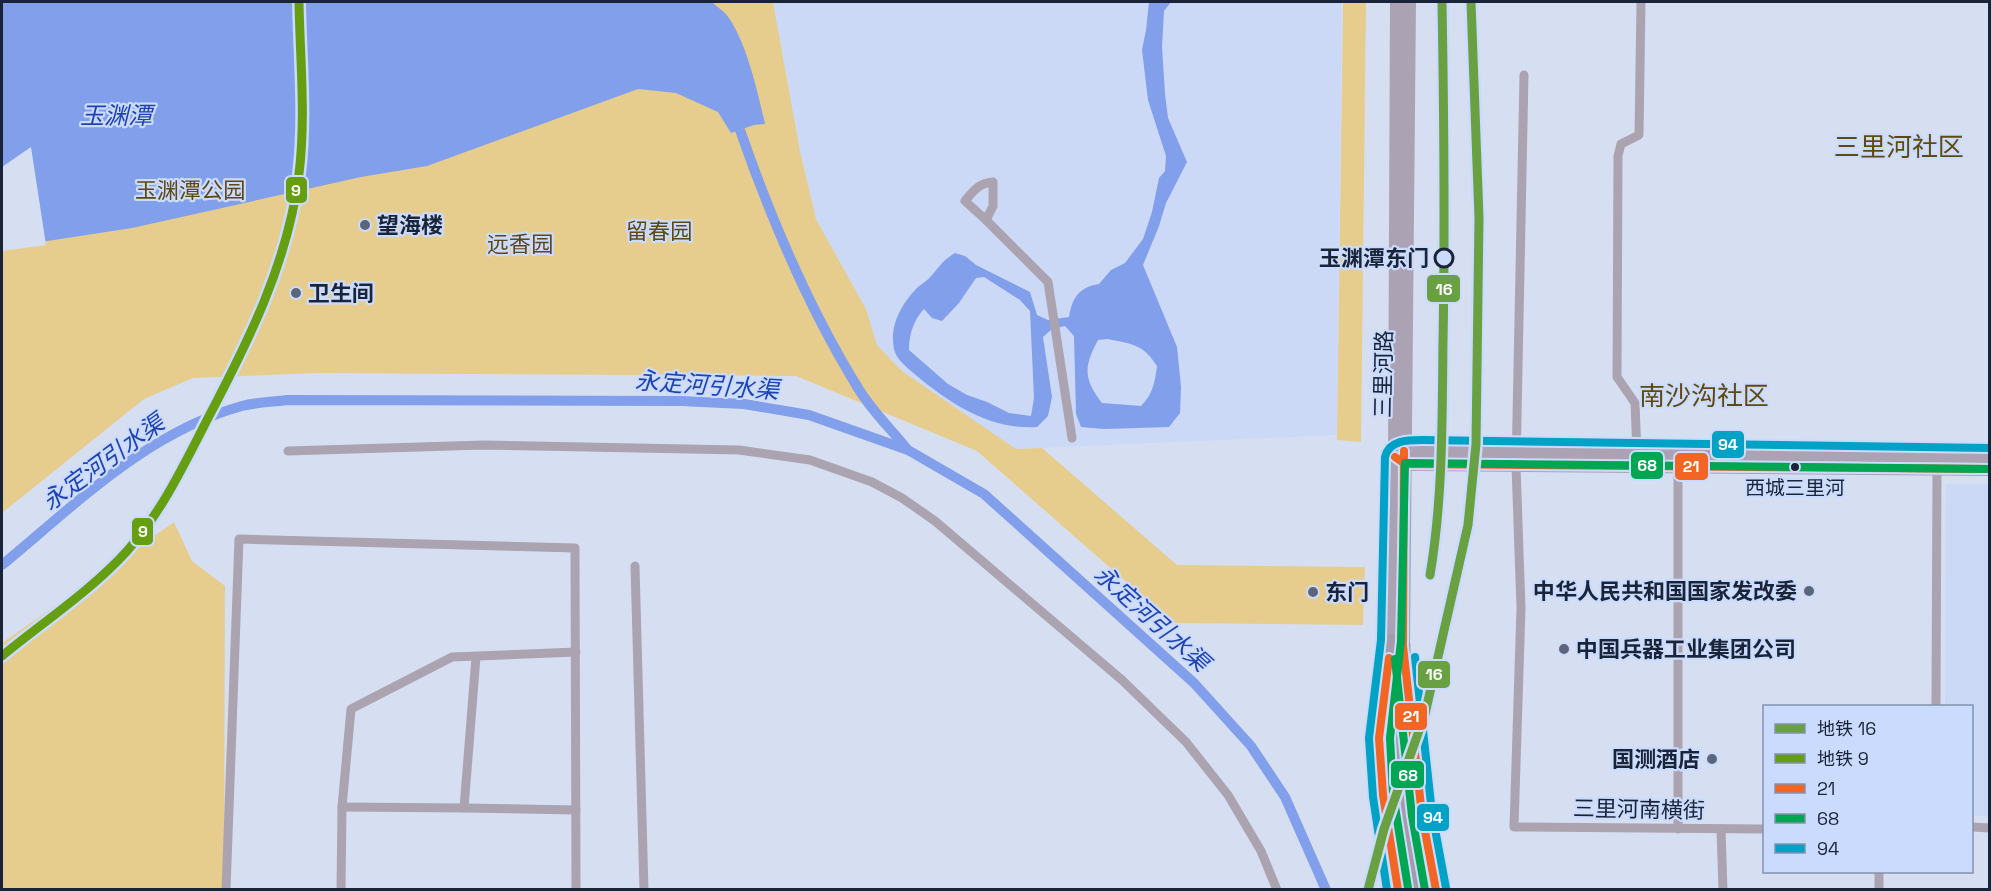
<svg xmlns="http://www.w3.org/2000/svg" width="1991" height="891" font-family="'Space Grotesk','Noto Sans SC',sans-serif">
	<style>
		.built { fill: #cbd9f6 }
		.green { fill: #e6cd8e }
		.water { fill: #819fea; fill-rule: evenodd }
		.pier { fill: #d6dff2 }
		.lines { fill: none; stroke-linecap: round; stroke-linejoin: round }
		.canal { stroke: #819fea; stroke-width: 10 }
		.minor { stroke: #aca3b1; stroke-width: 9 }
		.secondary { stroke: #aba3b3; stroke-width: 14 }
		.primary { stroke: #a59bac; stroke-width: 15 }
		.bus-1-casing { stroke: #cbdbfd; stroke-width: 12 }
		.bus-2-casing { stroke: #cbdbfd; stroke-width: 12 }
		.bus-3-casing { stroke: #cbdbfd; stroke-width: 12 }
		.bus-1 { stroke: #f26522; stroke-width: 8 }
		.bus-2 { stroke: #00a651; stroke-width: 8 }
		.bus-3 { stroke: #01a2c6; stroke-width: 8 }
		.metro-1-casing { stroke: #cbdbfd; stroke-width: 14 }
		.metro-2-casing { stroke: #cbdbfd; stroke-width: 14 }
		.metro-1 { stroke: #69a142; stroke-width: 9 }
		.metro-2 { stroke: #669e11; stroke-width: 9 }
		.poi-dot { fill: #5c6579; stroke: #cbdbfd; stroke-width: 2 }
		.stop-dot { fill: #cbdbfd; stroke: #1a2438; stroke-width: 3 }
		.bus-dot { fill: #1a2438; stroke: #cbdbfd; stroke-width: 2 }
		.labels { text-anchor: middle; dominant-baseline: central; stroke-width: 4.5; stroke-linejoin: round; paint-order: stroke }
		.bus-label { font-size: 20px; fill: #1a2438; stroke: #cbdbfd }
		.park-label { font-size: 22px; fill: #5d4713; stroke: #cbdbfd }
		.poi-label { font-size: 22px; font-weight: bold; fill: #1a2438; stroke: #cbdbfd; text-anchor: start }
		.stop-label { font-size: 22px; font-weight: bold; fill: #1a2438; stroke: #cbdbfd; text-anchor: end }
		.street-label { font-size: 22px; fill: #1a2438; stroke: #cbdbfd }
		.water-label { font-size: 24px; font-style: italic; fill: #1f43b5; stroke: #cbdbfd }
		.quarter-label { font-size: 26px; fill: #60490c; stroke: #cbdbfd }
		.line-badge { stroke: #cbdbfd; stroke-width: 2 }
		.badge-label { font-size: 16px; text-anchor: middle; font-weight: bold; fill: #fff }
	</style>
	<rect width="100%" height="100%" fill="#d6dff2"/>
	<!-- built -->
	<g class="built">
		<path d="M773,2H1342L1337,435L1016,449L902,371L877,345L866,309L816,219L800,151Z"/>
		<path d="M1946,484H1989V816H1972V706H1945Z"/>
	</g>
	<!-- green -->
	<g class="green">
		<path d="M2,2H773L800,151L816,219L866,309L877,345L902,371L1016,449L1042,448L1177,565L1365,567L1363,625L1173,623L977,451L796,376L319,373L193,378L144,399L2,513Z"/>
		<path d="M1343,2H1366L1361,442L1337,440Z"/>
		<path d="M174,522L192,561L225,586L224,889H2V643Z"/>
	</g>
	<!-- water -->
	<g class="water">
		<path d="M2,2H712C716,6 722,10 726,14C746,39 758,93 765,124L754,125L731,133L718,112L676,93L638,89L427,166L361,177L132,228L2,248Z"/>
		<path d="M1149,2H1171L1164,11L1162,47L1165,94L1168,118L1187,162L1166,203L1159,226L1143,265L1177,347L1181,387L1180,413L1169,427L1104,429L1081,427L1076,414L1074,336L1065,326L1052,329L1043,337L1052,397L1048,416L1037,427C991,430 952,405 917,376C909,369 896,360 894,349C889,325 902,303 918,287C923,283 928,280 932,275C941,265 943,260 955,253L965,256L976,265L1030,292L1037,315L1048,320L1069,317C1072,298 1079,287 1099,284L1111,270L1125,263L1143,239L1152,212L1159,178L1165,171L1166,156L1148,100L1142,50L1146,30ZM984,277L1020,300L1030,311L1034,398L1031,416L1009,413L987,402L967,395L948,384L909,350C909,335 913,321 924,309L932,318L942,321L959,303L976,278ZM1108,339C1132,344 1143,344 1157,366C1155,382 1153,394 1141,406L1102,403C1084,379 1083,368 1098,340Z"/>
	</g>
	<!-- pier -->
	<path class="pier" d="M31,147L46,245L2,251V167Z"/>
	<g class="lines">
		<!-- canal -->
		<g class="canal">
			<path d="M740,130C771,219 808,307 858,388C871,410 891,429 907,449"/>
			<path d="M2,565C76,504 147,432 242,406C257,402 273,402 288,400L681,401L744,404L809,415L908,450L984,494L1194,683L1251,746L1285,797L1326,890"/>
		</g>
		<!-- minor -->
		<g class="minor">
			<path d="M1524,75L1516,466L1521,608L1514,827L1764,829"/>
			<path d="M993,182V206L986,220L965,201C973,191 979,183 993,182Z"/>
			<path d="M986,220L1048,282L1072,438"/>
			<path d="M288,451L484,445L739,450L810,460L872,482L902,498L935,521L1122,680L1186,742L1228,795L1261,851L1277,890"/>
			<path d="M1637,455L1635,403L1617,377L1618,156L1621,144L1639,135L1641,2"/>
			<path d="M1678,461V829"/>
			<path d="M635,566L644,890"/>
			<path d="M1936,706L1937,464"/>
			<path d="M342,807L464,808L476,657"/>
			<path d="M464,808L576,810"/>
			<path d="M1972,827L1990,828"/>
			<path d="M1721,829L1723,890"/>
			<path d="M226,890L239,539L575,548L576,890"/>
			<path d="M341,890L342,807L351,709L452,657L576,652"/>
			<path d="M1879,890V872"/>
		</g>
		<!-- secondary -->
		<g class="secondary">
			<path d="M1409,2L1403,646L1422,815L1436,890"/>
			<path d="M1399,455L1404,451H1422L1990,459"/>
			<path d="M1399,460L1405,464H1422L1990,469"/>
			<path d="M1390,650L1395,457L1397,2"/>
			<path d="M1388,669L1379,738L1383,795L1398,890"/>
		</g>
		<!-- primary -->
		<g class="primary">
			<path d="M1391,641L1400,801L1416,890"/>
			<path d="M1401,673L1403,646"/>
		</g>
		<!-- bus-1 casing -->
		<g class="bus-1-casing">
			<g id="bus-1">
				<path d="M1404,451L1403,646L1422,815L1436,890"/>
				<path d="M1395,457L1405,464L1990,469"/>
				<path d="M1389,658L1379,738L1383,795L1398,890"/>
			</g>
		</g>
		<!-- bus-2 casing -->
		<g class="bus-2-casing">
			<g id="bus-2">
				<path d="M1395,659L1412,816L1425,890"/>
				<path d="M1408,888L1393,794L1390,738L1401,641L1405,463L1990,469"/>
			</g>
		</g>
		<!-- bus-3 casing -->
		<g class="bus-3-casing">
			<g id="bus-3">
				<path d="M1415,657L1432,813L1446,888"/>
				<path d="M1387,890L1373,797L1369,738L1381,640L1385,457C1389,440 1408,440 1422,440L1990,448"/>
			</g>
		</g>
		<!-- bus-1 -->
		<use href="#bus-1" class="bus-1"/>
		<!-- bus-2 -->
		<use href="#bus-2" class="bus-2"/>
		<!-- bus-3 -->
		<use href="#bus-3" class="bus-3"/>
		<!-- metro-1 casing -->
		<g class="metro-1-casing">
			<g id="metro-1">
				<path d="M1430,575C1443,498 1442,421 1443,343C1445,230 1444,116 1442,2"/>
				<path d="M1368,890L1384,829L1425,714L1468,525L1476,444L1479,218L1471,2"/>
			</g>
		</g>
		<!-- metro-2 casing -->
		<g class="metro-2-casing">
			<path id="metro-2" d="M2,656C42,623 93,589 127,551C161,513 184,465 207,420C248,342 288,263 299,174C306,117 300,59 299,2"/>
		</g>
		<!-- metro-1 -->
		<use href="#metro-1" class="metro-1"/>
		<!-- metro-2 -->
		<use href="#metro-2" class="metro-2"/>
	</g>
	<!-- markers -->
	<g class="poi-dot">
		<circle cx="365" cy="225" r="6"/>
		<circle cx="296" cy="293" r="6"/>
		<circle cx="1809" cy="591" r="6"/>
		<circle cx="1313" cy="592" r="6"/>
		<circle cx="1564" cy="649" r="6"/>
		<circle cx="1712" cy="759" r="6"/>
	</g>
	<circle class="stop-dot" cx="1444" cy="258" r="9"/>
	<circle class="bus-dot" cx="1795" cy="467" r="5"/>
	<g class="labels">
		<!-- bus labels -->
		<g class="bus-label">
			<text x="1795" y="488">西城三里河</text>
		</g>
		<!-- park labels -->
		<g class="park-label">
			<text x="190" y="190">玉渊潭公园</text>
			<text x="659" y="231">留春园</text>
			<text x="520" y="244">远香园</text>
		</g>
		<!-- poi labels -->
		<g class="poi-label">
			<text x="377" y="225">望海楼</text>
			<text x="308" y="293">卫生间</text>
			<text x="1797" y="591" text-anchor="end">中华人民共和国国家发改委</text>
			<text x="1325" y="592">东门</text>
			<text x="1576" y="649">中国兵器工业集团公司</text>
			<text x="1700" y="759" text-anchor="end">国测酒店</text>
		</g>
		<!-- stop labels -->
		<g class="stop-label">
			<text x="1429" y="258">玉渊潭东门</text>
		</g>
		<!-- street labels -->
		<g class="street-label">
			<text transform="translate(1383 374) rotate(-89)">三里河路</text>
			<text transform="translate(1639 809) rotate(1)">三里河南横街</text>
		</g>
		<!-- water labels -->
		<g class="water-label">
			<text x="116" y="115">玉渊潭</text>
			<text transform="translate(707 385) rotate(4)">永定河引水渠</text>
			<text transform="translate(103 462) rotate(-36)">永定河引水渠</text>
			<text transform="translate(1152 618) rotate(42)">永定河引水渠</text>
		</g>
		<!-- quarter labels -->
		<g class="quarter-label">
			<text x="1899" y="147">三里河社区</text>
			<text x="1704" y="396">南沙沟社区</text>
		</g>
	</g>
	<g class="line-badge">
		<rect x="285" y="176" width="23" height="28" rx="6" fill="#669e11"/>
		<rect x="1426" y="274" width="35" height="29" rx="6" fill="#69a142"/>
		<rect x="1711" y="430" width="34" height="29" rx="6" fill="#01a2c6"/>
		<rect x="1630" y="451" width="34" height="29" rx="6" fill="#00a651"/>
		<rect x="1674" y="452" width="35" height="29" rx="6" fill="#f26522"/>
		<rect x="131" y="517" width="23" height="29" rx="6" fill="#669e11"/>
		<rect x="1417" y="660" width="34" height="29" rx="6" fill="#69a142"/>
		<rect x="1394" y="702" width="34" height="29" rx="6" fill="#f26522"/>
		<rect x="1390" y="760" width="35" height="29" rx="6" fill="#00a651"/>
		<rect x="1416" y="803" width="34" height="29" rx="6" fill="#01a2c6"/>
	</g>
	<g class="badge-label">
		<text x="296" y="196">9</text>
		<text x="1444" y="295">16</text>
		<text x="1728" y="450">94</text>
		<text x="1647" y="471">68</text>
		<text x="1691" y="472">21</text>
		<text x="143" y="537">9</text>
		<text x="1434" y="680">16</text>
		<text x="1411" y="722">21</text>
		<text x="1408" y="781">68</text>
		<text x="1433" y="823">94</text>
	</g>
	<!-- border -->
	<rect width="1991" height="891" fill="none" stroke="#1a2438" stroke-width="6"/>
	<!-- legend -->
	<rect x="1763" y="705" width="210" height="168" fill="#cbdbfd" stroke="#8492ae" stroke-width="1.5"/>
	<rect x="1775" y="724" width="30" height="9" fill="#69a142" stroke="#8492ae" stroke-width="1.5"/>
	<text x="1817" y="735" font-size="18" fill="#1a2438">地铁 16</text>
	<rect x="1775" y="754" width="30" height="9" fill="#669e11" stroke="#8492ae" stroke-width="1.5"/>
	<text x="1817" y="765" font-size="18" fill="#1a2438">地铁 9</text>
	<rect x="1775" y="784" width="30" height="9" fill="#f26522" stroke="#8492ae" stroke-width="1.5"/>
	<text x="1817" y="795" font-size="18" fill="#1a2438">21</text>
	<rect x="1775" y="814" width="30" height="9" fill="#00a651" stroke="#8492ae" stroke-width="1.5"/>
	<text x="1817" y="825" font-size="18" fill="#1a2438">68</text>
	<rect x="1775" y="844" width="30" height="9" fill="#01a2c6" stroke="#8492ae" stroke-width="1.5"/>
	<text x="1817" y="855" font-size="18" fill="#1a2438">94</text>
</svg>
